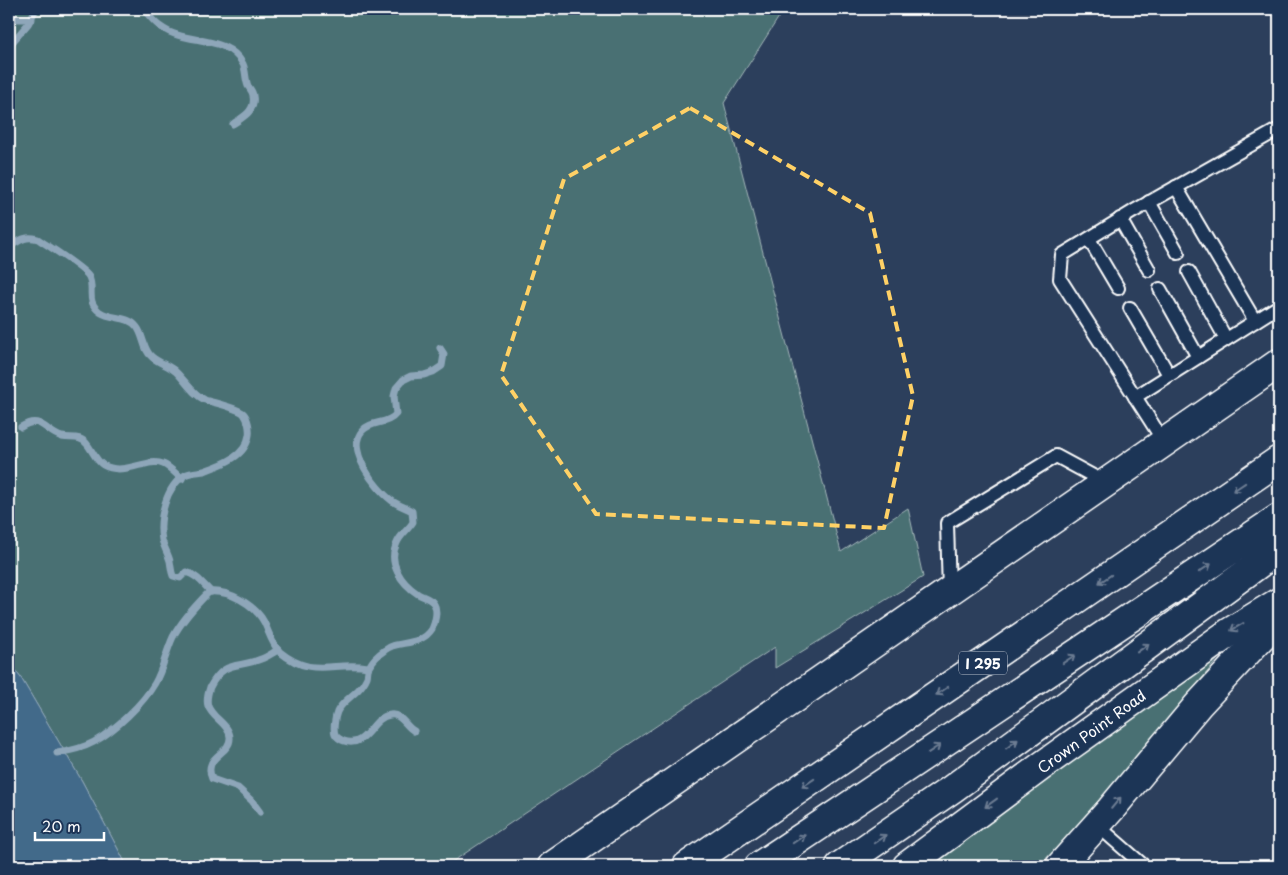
<svg xmlns="http://www.w3.org/2000/svg" width="1288" height="875" font-family="'Playpen Sans',sans-serif">
	<style>
		.green { fill: #486f73; stroke: #a4b7b9 }
		.water { fill: #436b8a; stroke: #8ea6b9 }
		.lines { fill: none; stroke-linecap: round; stroke-linejoin: round }
		.stream { stroke: #8ea6b9; stroke-width: 7 }
		.service-casing { stroke: #fff; stroke-width: 16 }
		.secondary-casing { stroke: #fff; stroke-width: 31 }
		.motorway-casing { stroke: #fff; stroke-width: 31 }
		.service { stroke: #1d3557; stroke-width: 12 }
		.secondary { stroke: #1d3557; stroke-width: 28 }
		.motorway { stroke: #1d3557; stroke-width: 28 }
		.oneway { stroke: #6c7c92 }
		.marked { fill: none; stroke: #ffd166; stroke-width: 4; stroke-dasharray: 10 6; stroke-linejoin: round }
		.labels { text-anchor: middle; dominant-baseline: central; stroke-width: 4; stroke-linejoin: round; paint-order: stroke }
		.shield { fill: #1d3557; stroke: #bbc2cd; stroke-width: 1 }
		.shield-label { font-size: 14px; font-weight: bold; fill: #fff }
		.street-label { font-size: 15px; fill: #fff; stroke: #1d3557 }
	</style>
	<rect width="100%" height="100%" fill="#2c3f5c"/>
	<filter id="ink" filterUnits="userSpaceOnUse"><feTurbulence type="fractalNoise" baseFrequency=".02" numOctaves="2"/><feDisplacementMap in="SourceGraphic" scale="10" xChannelSelector="R" yChannelSelector="G"/><feConvolveMatrix kernelMatrix="1 2 1 2 8 2 1 2 1" color-interpolation-filters="sRGB"/></filter>
	<g filter="url(#ink)">
		<!-- green -->
		<g class="green">
			<path d="M9,9H784L724,103L841,552L908,508L923,577L775,668V647L446,866H127L82,781L21,678L9,663Z"/>
			<path d="M1222,654L1071,837L1037,866H933L950,849Z"/>
		</g>
		<!-- water -->
		<path class="water" d="M9,663L21,678L82,781L127,866H9Z"/>
		<g class="lines">
			<!-- stream -->
			<g class="stream">
				<path d="M142,9C149,14 153,22 161,27C185,45 227,34 243,64C246,70 245,79 248,86C250,89 253,92 253,96C256,111 243,117 233,124"/>
				<path d="M9,19H32"/>
				<path d="M9,46L28,24L36,9"/>
				<path d="M9,247C19,241 25,235 38,239C48,246 84,268 89,277C95,290 85,301 100,312C112,320 128,315 137,327C144,336 143,350 152,357C159,363 168,365 175,371C185,380 192,394 205,400C214,403 238,408 244,414C248,419 250,429 249,435C246,457 221,465 204,471C198,472 190,472 185,475C166,486 158,519 162,540C164,547 168,554 170,561C171,566 171,571 173,576L180,578L186,572C197,575 203,584 211,592"/>
				<path d="M21,427C41,414 45,432 62,437C71,439 80,435 87,444C92,450 96,461 103,465C125,477 147,457 163,464C170,467 176,474 182,479"/>
				<path d="M414,731C406,727 401,713 390,715C371,717 367,749 344,741C341,740 336,737 335,734C333,729 335,717 337,712C341,703 351,697 358,690C361,687 365,682 367,677C368,674 367,670 369,667C372,661 379,654 385,650C396,640 421,647 432,629C435,623 438,610 434,604C431,598 423,597 418,594C401,583 387,563 397,543C400,535 408,530 413,522L412,511C405,507 397,505 391,500C375,488 346,450 362,431C371,420 388,425 396,414L394,396L396,388L403,380L411,376L424,375L433,372L442,366L444,354L440,348"/>
				<path d="M57,753C70,751 83,748 94,742C115,730 143,704 155,683C163,669 166,652 173,637C182,620 196,605 209,592C229,590 254,604 264,622C269,632 272,645 280,652C313,679 333,661 368,667"/>
				<path d="M260,812L252,801L238,788L212,779C202,755 231,755 230,737C229,724 212,718 208,706C206,700 208,693 210,687C225,659 237,669 261,659C267,657 272,653 278,650"/>
			</g>
			<!-- service casing -->
			<g class="service-casing">
				<g id="service">
					<path d="M1176,187L1255,321"/>
					<path d="M1149,202L1178,253"/>
					<path d="M1120,219L1149,270"/>
					<path d="M1089,239L1118,288"/>
					<path d="M1189,272L1226,339"/>
					<path d="M1160,289L1198,357"/>
					<path d="M1130,308L1169,375"/>
					<path d="M1135,397L1279,306"/>
					<path d="M1164,442L1060,279L1062,255L1134,211L1279,129"/>
					<path d="M949,592L947,523L1056,456L1106,483"/>
					<path d="M1097,825L1144,866"/>
				</g>
			</g>
			<!-- secondary casing -->
			<g class="secondary-casing">
				<g id="secondary">
					<path d="M552,866L1279,363"/>
					<path d="M907,866L1043,765L1230,632L1279,602"/>
					<path d="M1060,866L1111,809L1198,705L1279,618"/>
				</g>
			</g>
			<!-- motorway casing -->
			<g class="motorway-casing">
				<g id="motorway">
					<path d="M687,866L1279,460"/>
					<path d="M759,866L1279,518"/>
					<path d="M840,866L952,789L1279,549"/>
				</g>
			</g>
			<!-- service -->
			<use href="#service" class="service"/>
			<!-- secondary -->
			<use href="#secondary" class="secondary"/>
			<!-- motorway -->
			<use href="#motorway" class="motorway"/>
		</g>
		<!-- one-way arrows -->
		<defs><path id="oneway-shaft" d="M-6 0H5M1.5-3L5.5 0L1.5 3" fill="none" stroke-width="1.6" stroke-linecap="round" stroke-linejoin="round" transform="scale(1.25)"/></defs>
		<g class="oneway">
			<use href="#oneway-shaft" transform="translate(1239 487) rotate(146)"/>
			<use href="#oneway-shaft" transform="translate(1205 568) rotate(-34)"/>
			<use href="#oneway-shaft" transform="translate(1105 579) rotate(146)"/>
			<use href="#oneway-shaft" transform="translate(1237 627) rotate(149)"/>
			<use href="#oneway-shaft" transform="translate(1143 648) rotate(-36)"/>
			<use href="#oneway-shaft" transform="translate(1069 659) rotate(-34)"/>
			<use href="#oneway-shaft" transform="translate(942 691) rotate(146)"/>
			<use href="#oneway-shaft" transform="translate(1012 744) rotate(-37)"/>
			<use href="#oneway-shaft" transform="translate(934 749) rotate(-34)"/>
			<use href="#oneway-shaft" transform="translate(808 783) rotate(146)"/>
			<use href="#oneway-shaft" transform="translate(991 803) rotate(144)"/>
			<use href="#oneway-shaft" transform="translate(1116 803) rotate(-50)"/>
			<use href="#oneway-shaft" transform="translate(799 839) rotate(-34)"/>
			<use href="#oneway-shaft" transform="translate(880 839) rotate(-35)"/>
		</g>
	</g>
	<!-- marked area -->
	<path class="marked" d="M690,108L870,213L913,396L884,528L596,514L501,375L564,179Z"/>
	<g class="labels">
		<!-- shield labels -->
		<rect class="shield" x="959" y="651.5" width="48" height="23" rx="4"/>
		<g class="shield-label">
			<text x="983" y="663">I 295</text>
		</g>
		<!-- street labels -->
		<g class="street-label">
			<text transform="translate(1091 731) rotate(-36)">Crown Point Road</text>
		</g>
	</g>
	<!-- margin -->
	<rect width="1288" height="875" fill="none" stroke="#1d3557" stroke-width="30"/>
	<rect x="15" y="15" width="1258" height="845" fill="none" stroke="#fff" stroke-width="2" filter="url(#ink)"/>
	<!-- scale -->
	<path d="M35 832v8h69v-8" fill="none" stroke="#ffffff" stroke-width="2.5"/>
	<text x="42" y="832" font-size="15" fill="#ffffff" stroke="#1d3557" stroke-width="4" paint-order="stroke">20 m</text>
</svg>
